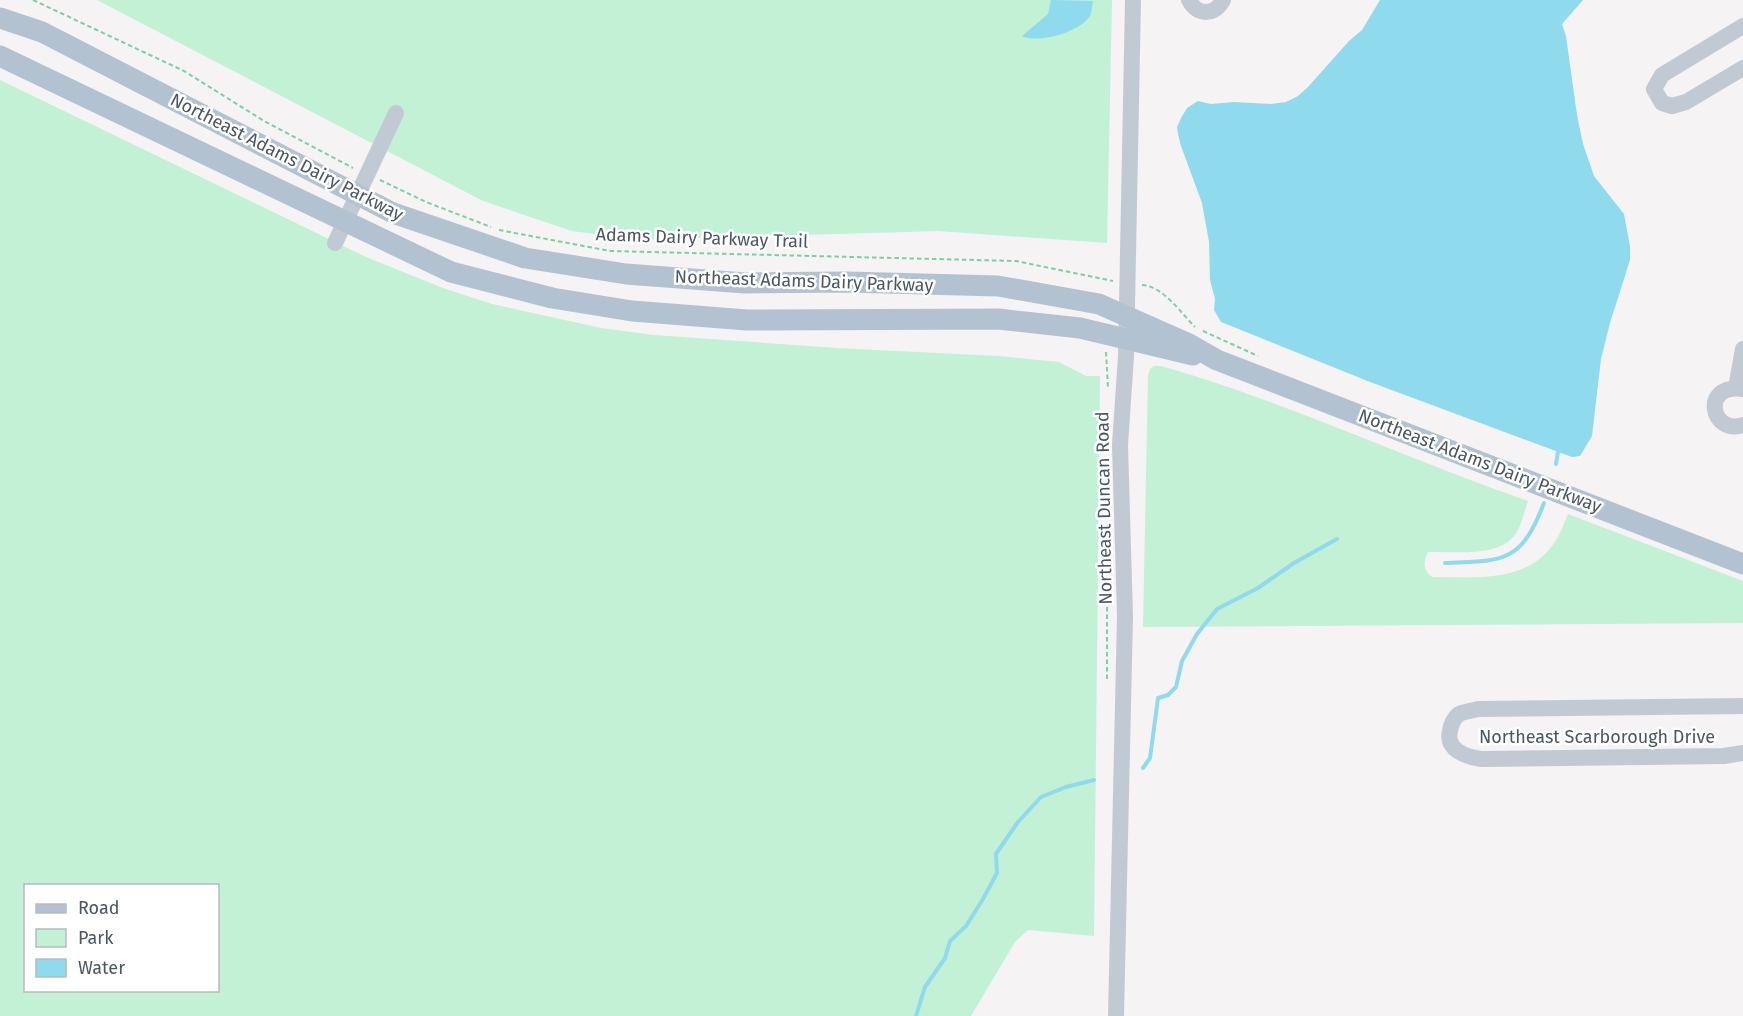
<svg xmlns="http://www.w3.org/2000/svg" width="1743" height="1016" font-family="'Fira Sans',sans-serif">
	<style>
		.green { fill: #c3f1d5; fill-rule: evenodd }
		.water { fill: #90daee }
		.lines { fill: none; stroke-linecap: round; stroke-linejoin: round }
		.stream { stroke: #90daee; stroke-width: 4 }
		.path { stroke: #7ad0a6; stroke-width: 2; stroke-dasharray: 4.5 3; stroke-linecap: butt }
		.minor { stroke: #c1cad2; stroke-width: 16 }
		.major { stroke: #b3c2d1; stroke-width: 21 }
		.labels { text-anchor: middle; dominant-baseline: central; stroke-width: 5; stroke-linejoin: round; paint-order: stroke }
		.street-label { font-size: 18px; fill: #4a5661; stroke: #fff }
	</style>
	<rect width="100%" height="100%" fill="#f5f3f3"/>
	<!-- green -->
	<g class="green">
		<path d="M97,0H1112L1107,243L938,231L640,240L572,231L483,201Z"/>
		<path d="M0,80L366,257L443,288L492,304L601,328L654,335L837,348L999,356L1059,362L1086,376H1100L1094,936L1028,930L1015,942L971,1016H0ZM26,886H218V990H26Z"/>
		<path d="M1154,366H1161C1287,402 1405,458 1528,501C1524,512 1521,528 1514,536C1496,558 1454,551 1428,552C1423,563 1423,569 1432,577C1476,577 1529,584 1556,540C1561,533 1564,523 1568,514L1743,581V623L1143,627L1148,376L1150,369Z"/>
	</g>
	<!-- water -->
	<g class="water">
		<path d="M1051,0L1093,1C1092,5 1092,12 1090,16C1080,32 1039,44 1022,36L1048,14Z"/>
		<path d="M1380,0H1583L1562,24L1566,36L1577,115L1583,144L1594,176L1624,214L1630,246V260L1610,323L1601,359L1592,436L1580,456L1572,457L1370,382L1221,322L1214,310L1215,299L1210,280L1209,242L1202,203L1181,146L1178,134L1177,127L1181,118L1187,108L1198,101L1211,104L1234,102L1271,104L1286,102L1298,96L1308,87L1349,41L1362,30Z"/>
	</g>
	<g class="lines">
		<!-- stream -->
		<g class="stream">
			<path d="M1556,464L1558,452"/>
			<path d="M1445,563C1504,561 1521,563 1544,503"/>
			<path d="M1143,768L1150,758L1158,698L1168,695L1176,687L1182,661L1197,634L1217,609L1258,588L1294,563L1337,539"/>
			<path d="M916,1016L925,987L945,958L950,941L966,926L983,899L997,873L996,854L1018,822L1041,797L1066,787L1094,780"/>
		</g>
		<!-- path -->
		<g class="path">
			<path d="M33,0L184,71L264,121L353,168"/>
			<path d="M380,180L426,202L491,227"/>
			<path d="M499,230L610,251L1016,261L1113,281"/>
			<path d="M1142,285C1163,286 1181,313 1195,327"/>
			<path d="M1203,331L1258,356"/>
			<path d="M1106,352L1108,388"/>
			<path d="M1107,679V576"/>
		</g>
		<!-- minor -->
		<g class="minor">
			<path d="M1189,0C1197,16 1215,16 1223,0"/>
			<path d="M1743,26L1662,75L1654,89L1662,103L1672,106L1686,102L1743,68"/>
			<path d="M335,243L396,113"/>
			<path d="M1736,388L1743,349"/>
			<path d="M1743,389C1700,383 1711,436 1743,425"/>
			<path d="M1743,706L1478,709C1472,711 1464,711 1459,714C1453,719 1451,724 1450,731C1445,750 1467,757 1481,759L1724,756L1743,753"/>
			<path d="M1116,1016L1125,616L1120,445L1126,356L1133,0"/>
		</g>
		<!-- major -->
		<g class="major">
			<path d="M0,18L42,32L393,213L525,258L626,274L745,283L847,282L998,286L1099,304L1187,343L1217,360L1743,564"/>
			<path d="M0,56L451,272L552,298L632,311L747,320L998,319L1080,328L1193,355"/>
		</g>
	</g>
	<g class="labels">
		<!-- street labels -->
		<g class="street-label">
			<text transform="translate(287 157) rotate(27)">Northeast Adams Dairy Parkway</text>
			<text transform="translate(702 238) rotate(2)">Adams Dairy Parkway Trail</text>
			<text transform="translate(804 281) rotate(2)">Northeast Adams Dairy Parkway</text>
			<text transform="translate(1480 461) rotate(21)">Northeast Adams Dairy Parkway</text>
			<text transform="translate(1104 508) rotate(-91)">Northeast Duncan Road</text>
			<text x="1597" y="737">Northeast Scarborough Drive</text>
		</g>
	</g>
	<!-- legend -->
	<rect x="24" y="884" width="195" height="108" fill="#ffffff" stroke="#b7bbc0" stroke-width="1.5"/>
	<rect x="36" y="904" width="30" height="9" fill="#b3c2d1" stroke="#b7bbc0" stroke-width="1.5"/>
	<text x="78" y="914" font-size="18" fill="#4a5661">Road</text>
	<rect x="36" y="929" width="30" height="18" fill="#c3f1d5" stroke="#b7bbc0" stroke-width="1.5"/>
	<text x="78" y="944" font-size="18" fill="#4a5661">Park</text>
	<rect x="36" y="959" width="30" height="18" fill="#90daee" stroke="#b7bbc0" stroke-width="1.5"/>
	<text x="78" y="974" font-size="18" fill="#4a5661">Water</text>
</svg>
